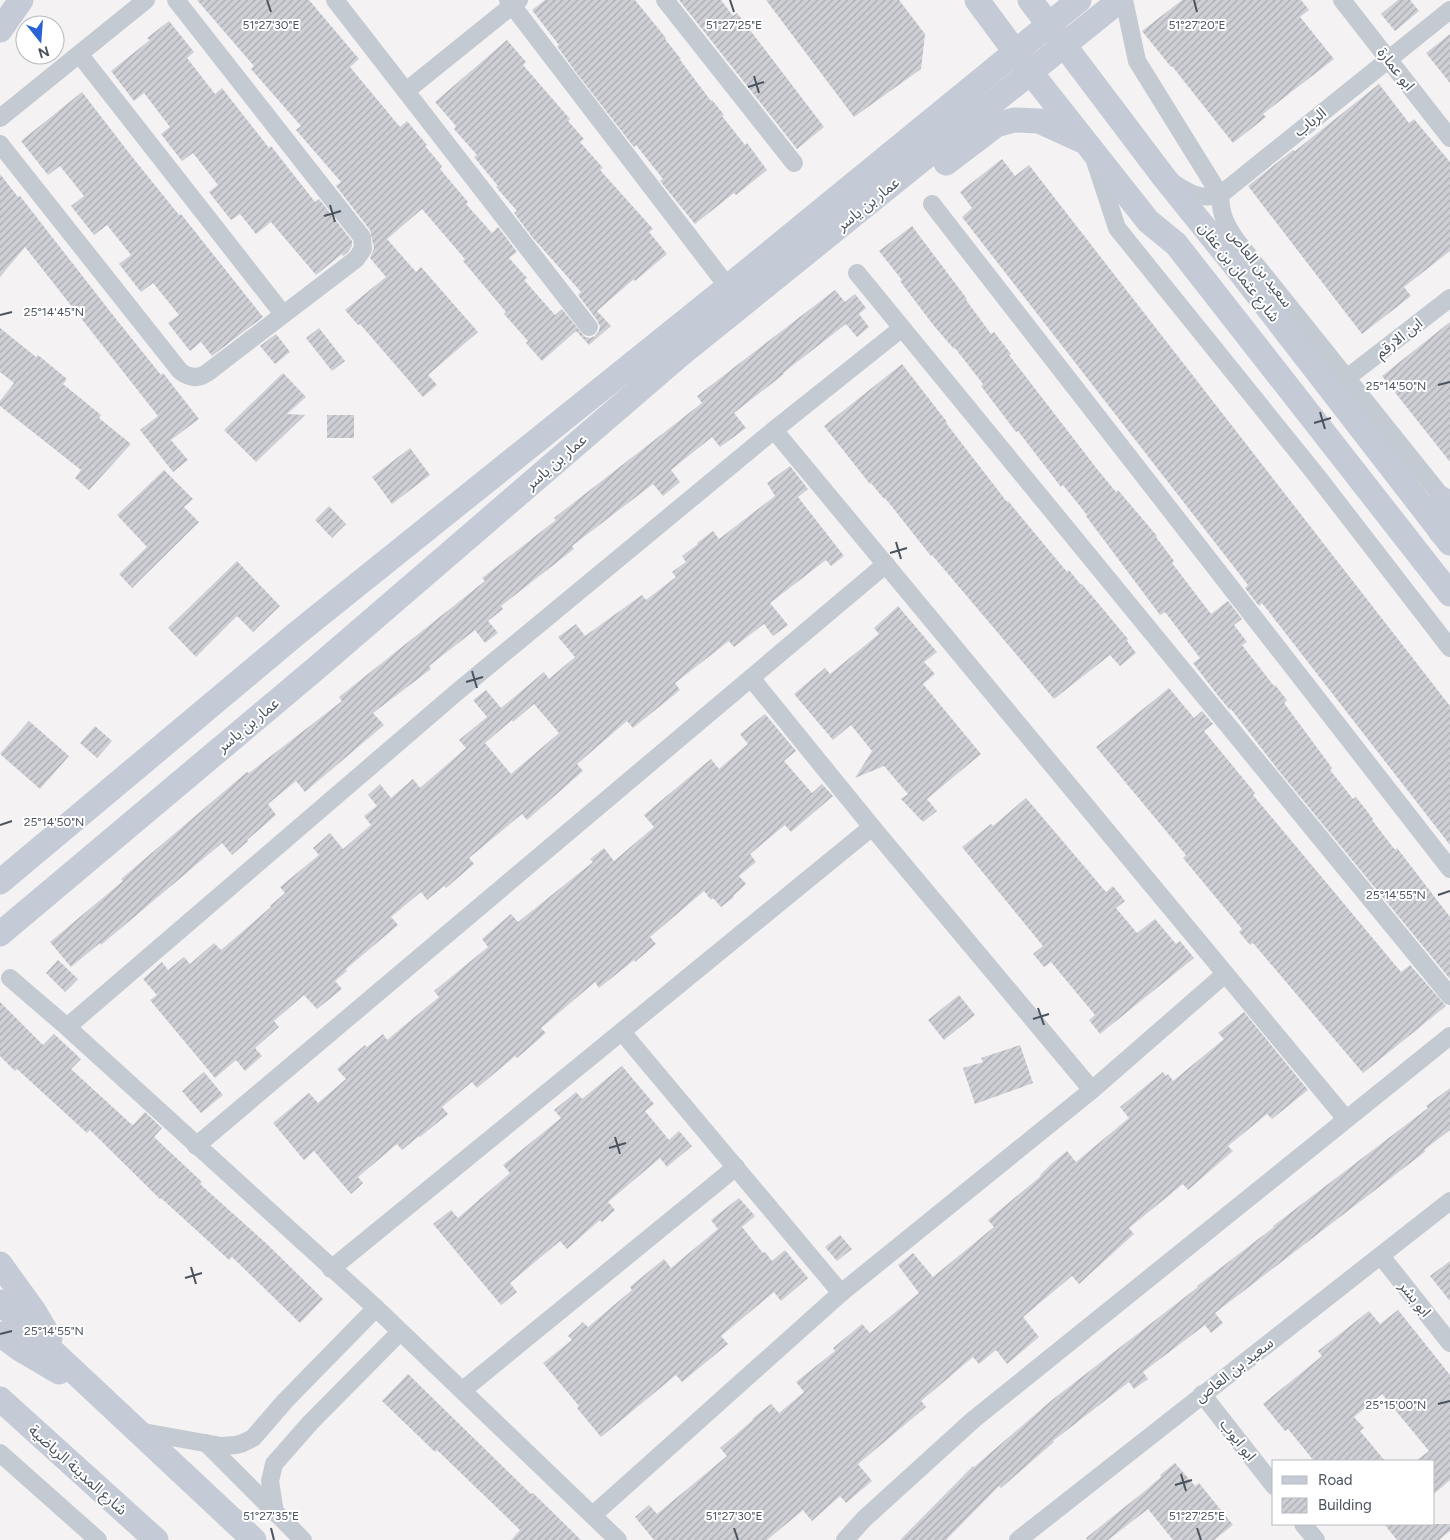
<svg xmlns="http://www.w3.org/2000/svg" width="1450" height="1540" font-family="Figtree,'Noto Sans Arabic',sans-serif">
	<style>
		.building { fill: url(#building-hatch); fill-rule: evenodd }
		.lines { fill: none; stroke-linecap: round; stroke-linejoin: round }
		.street { stroke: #c4cad2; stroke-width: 18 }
		.secondary { stroke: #c4cbd6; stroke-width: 25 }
		.ticks { fill: none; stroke: #4b535e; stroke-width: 2 }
		.labels { text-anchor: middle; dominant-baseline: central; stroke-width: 4; stroke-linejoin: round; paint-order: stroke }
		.street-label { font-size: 15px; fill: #4b535e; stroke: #fff }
		.ticks-label { font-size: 12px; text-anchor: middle; fill: #4b535e; stroke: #fff; stroke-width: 4; stroke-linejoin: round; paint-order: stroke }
	</style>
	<defs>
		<pattern id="building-hatch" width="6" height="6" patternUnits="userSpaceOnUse" patternTransform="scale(1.25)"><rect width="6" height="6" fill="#cfd0d5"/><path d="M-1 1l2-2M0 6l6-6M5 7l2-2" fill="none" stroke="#aaabb0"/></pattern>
	</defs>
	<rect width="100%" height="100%" fill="#f4f2f2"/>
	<!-- building -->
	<g class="building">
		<path d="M197,0H309L359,59L350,67L400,127L407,121L427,145L425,146L442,166L440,169L468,202L466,204L492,233L498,227L517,252L509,258L527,278L524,280L555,315L562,309L585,337L590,338L595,336L599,331L600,326L597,320L578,295L581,292L533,238L514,213L517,211L496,187L498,186L474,157L477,155L454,129L456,126L435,102L507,40L526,62L523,65L570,119L568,121L584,139L580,142L603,168L600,170L653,229L649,232L667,254L635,281L634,279L597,311L611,326L589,345L576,331L542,361L526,343L528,341L504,314L506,312L463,261L465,259L422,209L387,239L416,272L421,267L478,332L428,375L437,385L423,397L360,324L358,325L345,310L386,277L370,258L374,248L370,230L336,186L341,182L296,130L301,126L251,69L254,66Z"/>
		<path d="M545,0H635L666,38L665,39L681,59L680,60L711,101L712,100L724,115L722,116L745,145L747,143L767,170L736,195L734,193L695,224L660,181L663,179L636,145L634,147L575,71L557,46L559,45L532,10Z"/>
		<path d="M679,0H721L733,16L737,13L824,127L797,149Z"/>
		<path d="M766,0H899L925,34L921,69L854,117Z"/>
		<path d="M1182,0H1301L1309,10L1300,17L1334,59L1263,114L1266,117L1233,143L1172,66L1171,67L1142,31Z"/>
		<path d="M1398,0H1410L1419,11L1395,31L1381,14Z"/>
		<path d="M169,21L194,52L187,58L215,94L222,88L269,148L271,146L315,202L319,199L352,241V246L348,252L343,256L342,254L316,275L271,222L256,234L240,214L231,220L209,192L218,185L193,153L182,161L161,134L170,127L144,93L134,101L111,71L150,40L147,38Z"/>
		<path d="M1450,34V83L1426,53Z"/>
		<path d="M1379,84L1409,123L1414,119L1450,162V251L1404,287L1411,296L1362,334L1248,186L1293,150L1295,151Z"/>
		<path d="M82,92L133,158L179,215L181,214L263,317L212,356L201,342L190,351L168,323L179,315L153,283L141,292L119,264L131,255L107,225L94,235L71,206L84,196L60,166L48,175L21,141Z"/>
		<path d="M1002,159L1015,176L1029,165L1450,706V845L1262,603L1259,606L1245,588L1248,585L962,217L972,208L960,192Z"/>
		<path d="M0,174L18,197L20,196L116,319L161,375L163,373L199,419L171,440L188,460L173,472L140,430L158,416L25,247L0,277Z"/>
		<path d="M912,226L967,299L966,300L991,334L994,332L1011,354L1009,355L1097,469L1116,492L1118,490L1157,536L1156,537L1174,561L1172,563L1211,614L1228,601L1242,619L1234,625L1247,642L1242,645L1274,686L1275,685L1287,700L1284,703L1332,768L1330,770L1353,799L1356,797L1373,819L1372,820L1395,850L1397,848L1450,917V979L1279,771L1231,709L1230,710L1219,697L1193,663L1200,658L1165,612L1160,615L1086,516L1087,515L1063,485L1061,487L1018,431L1016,432L981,386L983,384L955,348L954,349L934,326L900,281L902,280L879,251Z"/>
		<path d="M835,290L845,302L855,294L866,308L859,314L869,327L857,337L846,324L783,373L784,374L734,413L746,428L720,447L712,437L671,470L680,482L663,496L653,484L572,546L574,549L501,606L503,609L488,621L498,633L485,643L475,630L429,666L431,669L373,713L384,725L305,792L296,781L268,804L276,815L247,840L248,841L232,855L222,843L101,945L100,943L71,967L50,942L123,881L121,879L247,772L249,773L342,701L339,697L485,581L482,578L556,520L554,518L702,403L697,396Z"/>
		<path d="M1450,322V462L1382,376Z"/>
		<path d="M0,328L36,357L38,355L67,379L63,384L101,415L99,418L131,444L89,490L75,478L81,470L0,406V401L14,383L0,372Z"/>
		<path d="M319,328L345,361L332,371L306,338Z"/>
		<path d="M276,334L290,352L275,364L260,346Z"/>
		<path d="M902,364L947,422L946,423L1007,502L1008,501L1067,572L1069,570L1081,585L1082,584L1128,639L1127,641L1136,653L1120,666L1110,655L1054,699L932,555L931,556L885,498L884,499L871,483L870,484L824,426Z"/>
		<path d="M283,373L306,397L287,414L305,415L256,462L224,430Z"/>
		<rect x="327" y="415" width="27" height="23"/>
		<path d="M410,448L430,475L392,504L372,477Z"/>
		<path d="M790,466L808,489L798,497L844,556L831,566L826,560L770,603L788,625L773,636L764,624L734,647L729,641L675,683L680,690L633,728L627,721L577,764L583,771L527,820L522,814L469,858L474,864L446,888L444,886L427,900L421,892L391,917L398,925L346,969L347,971L335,981L342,989L317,1009L304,995L274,1021L279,1027L255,1048L262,1056L245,1071L236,1060L215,1078L150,1000L157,995L143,979L162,962L168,970L184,957L190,964L214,943L221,950L271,907L270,906L285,893L280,887L319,855L313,848L330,833L343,849L371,825L364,816L377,806L368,795L380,784L391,798L413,779L420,788L466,748L459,740L487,717L473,700L486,690L501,708L544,672L549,679L575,657L558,637L576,624L585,636L642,595L646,600L676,577L672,572L686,562L682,556L698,544L697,543L713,531L719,539L775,496L767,483ZM534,704L559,733L511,774L485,743L512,720L513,722Z"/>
		<path d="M164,470L193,499L184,507L199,522L132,588L119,574L147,547L117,515Z"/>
		<path d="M329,506L346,524L332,538L315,520Z"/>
		<path d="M237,561L280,606L253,632L237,616L196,657L168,628Z"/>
		<path d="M898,606L937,652L924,662L935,674L923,684L981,754L927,799L937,811L923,822L901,799L908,794L884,766L855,778L872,751L851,725L833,740L794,694L825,668L830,674L879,634L874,628Z"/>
		<path d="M1169,688L1194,718L1202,711L1213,724L1204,731L1255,793L1253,795L1401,972L1410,965L1446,1006L1363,1073L1253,943L1250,945L1239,932L1242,929L1183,858L1186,855L1096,747Z"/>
		<path d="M765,714L796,751L784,761L812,793L822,784L833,796L791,832L785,825L750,854L756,862L739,876L746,884L733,896L734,897L721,907L713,898L711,900L704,891L650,937L656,944L635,962L634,960L599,988L595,982L541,1028L546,1033L517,1058L515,1056L477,1088L472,1082L442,1107L448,1114L420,1137L419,1136L402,1150L397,1144L358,1177L363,1183L351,1194L314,1151L304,1160L273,1123L309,1093L318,1103L346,1079L337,1069L365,1045L367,1047L383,1034L387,1040L439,997L434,991L488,947L482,939L511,914L518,922L593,862L590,859L604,848L614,861L654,827L644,815L711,759L719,769L748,744L740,734Z"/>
		<path d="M29,721L69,756L40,789L0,754Z"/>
		<path d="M95,726L112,741L97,758L80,743Z"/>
		<path d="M1026,798L1106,892L1113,886L1125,901L1116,908L1137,933L1155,919L1176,944L1180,941L1194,958L1100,1034L1089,1020L1095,1015L1051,962L1044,967L1033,954L1043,946L962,847L991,824L993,826Z"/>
		<path d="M58,960L78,979L65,992L46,973Z"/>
		<path d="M959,995L975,1015L944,1040L928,1020Z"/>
		<path d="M0,1002L43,1045L54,1034L81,1059L71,1069L130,1123L133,1125L145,1112L162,1128L154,1137L202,1182L200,1184L268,1245L323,1299L300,1323L232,1257L229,1260L161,1198L160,1199L90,1130L87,1133L17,1069L15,1071L0,1056Z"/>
		<path d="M1244,1012L1308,1090L1272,1119L1267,1114L1228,1146L1233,1151L1188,1190L1183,1184L1129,1228L1134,1234L1079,1284L1072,1276L1023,1317L1039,1337L1007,1364L996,1350L979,1364L973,1357L921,1401L926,1407L858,1464L872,1481L846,1503L840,1496L812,1521L803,1510L767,1540H654L635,1517L649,1505L657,1514L727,1456L720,1448L753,1420L752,1419L771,1404L779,1413L804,1392L796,1382L835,1351L833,1348L862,1324L870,1333L919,1293L898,1265L913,1253L933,1277L994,1227L988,1220L1041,1176L1040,1175L1050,1165L1067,1151L1076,1162L1129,1118L1120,1107L1163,1072L1166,1076L1168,1074L1173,1081L1224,1039L1218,1033Z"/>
		<path d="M1020,1045L1033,1083L975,1104L963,1068L983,1062L981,1058Z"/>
		<path d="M622,1066L654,1104L645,1111L669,1140L679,1131L692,1146L667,1167L660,1158L608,1202L615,1210L602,1222L600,1220L567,1249L560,1241L510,1283L517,1292L501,1305L433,1224L451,1210L458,1218L510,1173L503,1165L561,1118L554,1110L576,1092L582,1099Z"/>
		<path d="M204,1072L223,1095L201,1113L182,1091Z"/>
		<path d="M1450,1088V1130L1424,1150L1426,1151L1215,1313L1223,1323L1211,1333L1205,1325L1143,1372L1148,1379L1134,1389L1129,1382L1053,1441L1054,1442L1001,1488L999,1486L946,1540H900L973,1466L974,1467L1052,1400L1198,1287L1197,1286L1274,1227L1273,1226L1428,1108L1426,1106Z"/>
		<path d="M739,1198L755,1216L742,1227L763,1253L765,1252L772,1261L785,1250L808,1278L781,1301L774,1292L721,1336L728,1344L682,1382L676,1375L601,1437L577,1408L579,1406L543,1363L572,1340L568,1336L583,1322L588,1327L632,1290L630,1287L664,1259L671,1268L718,1229L711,1220Z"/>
		<path d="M840,1235L852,1249L837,1261L825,1247Z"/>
		<path d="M1450,1261V1301L1430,1276Z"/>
		<path d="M1398,1310L1450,1375V1480L1434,1494V1461H1416L1429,1451L1382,1394L1354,1417L1364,1428L1360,1431L1385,1461H1314L1288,1429L1285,1431L1263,1404L1322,1356L1318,1351L1369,1311L1380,1324Z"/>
		<path d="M408,1374L531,1494L533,1493L581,1540H511L520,1530L437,1450L435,1452L382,1401Z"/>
		<path d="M1175,1463L1195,1486L1199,1483L1233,1525L1214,1540H1173L1148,1509L1108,1540H1087L1086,1538L1146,1490L1161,1477L1160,1475Z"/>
		<path d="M1384,1524H1450V1531L1439,1540H1397Z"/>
	</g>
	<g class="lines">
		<!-- street -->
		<g class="street">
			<path d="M335,0L589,327"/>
			<path d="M508,0L728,287"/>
			<path d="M665,0L794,163"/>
			<path d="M1124,0L1137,61L1220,195C1221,216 1225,223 1236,240L1450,507"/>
			<path d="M1342,0L1450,138"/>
			<path d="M80,55L283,314"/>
			<path d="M406,91L519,0"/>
			<path d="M0,118L146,0"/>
			<path d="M0,144L180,371C189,378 198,379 207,373L356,259L363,249L362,237L176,0"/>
			<path d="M1095,161L1117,228L1317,476L1450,648"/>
			<path d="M1175,184C1192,195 1199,199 1220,195L1450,10"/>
			<path d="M932,204L1450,869"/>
			<path d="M857,273L1450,996"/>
			<path d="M1348,377L1450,298"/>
			<path d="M774,430L1346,1119"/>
			<path d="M751,678L872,827L1092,1090"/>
			<path d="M10,978L67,1027L376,1308L618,1540"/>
			<path d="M67,1027L457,692L774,430L902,328"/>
			<path d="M622,1032L841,1293"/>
			<path d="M196,1146L886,564"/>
			<path d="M1381,1256L1450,1343"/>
			<path d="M331,1269L872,827"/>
			<path d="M463,1390L736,1167"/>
			<path d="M1202,1394L1274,1486"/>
			<path d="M138,1431L221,1446L236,1445L243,1443L253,1438L285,1401L376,1308"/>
			<path d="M206,1443L303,1540"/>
			<path d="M0,1453L98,1540"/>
			<path d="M275,1513L270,1481L274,1464L310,1423L400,1332"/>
			<path d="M593,1515L841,1293L1092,1090L1225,974"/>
			<path d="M1303,1524L1316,1540"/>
			<path d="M845,1540L864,1519L973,1420L1450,1036"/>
			<path d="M1018,1540L1450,1201"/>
		</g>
		<!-- secondary -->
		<g class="secondary">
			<path d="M977,0L1031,73L1148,221L1176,244L1450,594"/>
			<path d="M1030,0L1163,176L1237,268L1450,543"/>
			<path d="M0,30L21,0"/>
			<path d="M946,163L996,125L1014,120L1039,121L1081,140"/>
			<path d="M1441,532L1442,499"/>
			<path d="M0,882L296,634L728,287L1079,0"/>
			<path d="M0,934L320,665L681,354L1120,0"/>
			<path d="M0,1264L34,1311L50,1338"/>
			<path d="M0,1302L254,1540"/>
			<path d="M0,1334L20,1349L59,1372"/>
			<path d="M0,1399L156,1540"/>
		</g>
	</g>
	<!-- ticks -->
	<path class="ticks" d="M267,0L271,12M730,0L734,12M1194,0L1197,12M754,76L759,93M748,87L764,82M330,205L335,222M324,216L341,211M0,315L12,312M1438,385L1450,382M1320,412L1325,429M1314,423L1331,418M896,542L901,559M890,553L907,548M472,671L477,688M466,682L483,677M0,825L12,821M1438,895L1450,891M1038,1008L1044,1025M1033,1019L1049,1014M615,1137L620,1154M609,1148L626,1143M191,1267L196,1284M185,1278L202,1273M0,1334L12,1331M1438,1404L1450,1401M1181,1474L1186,1491M1175,1485L1192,1480M271,1528L274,1540M734,1528L738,1540M1197,1528L1201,1540"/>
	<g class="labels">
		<!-- street labels -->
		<g class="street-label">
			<text transform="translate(1396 69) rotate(52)">ابو عمارة</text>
			<text transform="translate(1310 122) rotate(-39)">الرباب</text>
			<text transform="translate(868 204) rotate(-39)">عمار بن ياسر</text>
			<text transform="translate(1260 268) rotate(52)">سعيد بن العاص</text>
			<text transform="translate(1239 272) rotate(52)">شارع عثمان بن عفان</text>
			<text transform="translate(1399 338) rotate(-38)">ابن الارقم</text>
			<text transform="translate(556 462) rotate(-41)">عمار بن ياسر</text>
			<text transform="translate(248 725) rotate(-40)">عمار بن ياسر</text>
			<text transform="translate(1415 1299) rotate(51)">ابو بشر</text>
			<text transform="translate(1234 1370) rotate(-38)">سعيد بن العاص</text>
			<text transform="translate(1238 1440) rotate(52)">ابو ايوب</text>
			<text transform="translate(78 1470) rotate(42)">شارع المدينة الرياضية</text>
		</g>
	</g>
	<g class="ticks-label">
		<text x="271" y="29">51°27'30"E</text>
		<text x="734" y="29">51°27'25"E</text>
		<text x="1197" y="29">51°27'20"E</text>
		<text x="54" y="316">25°14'45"N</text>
		<text x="1396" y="390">25°14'50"N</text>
		<text x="54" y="826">25°14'50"N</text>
		<text x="1396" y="899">25°14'55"N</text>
		<text x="54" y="1335">25°14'55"N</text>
		<text x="1396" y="1409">25°15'00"N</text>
		<text x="271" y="1520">51°27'35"E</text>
		<text x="734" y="1520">51°27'30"E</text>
		<text x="1197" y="1520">51°27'25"E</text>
	</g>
	<!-- legend -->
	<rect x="1272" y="1460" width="162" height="65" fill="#ffffff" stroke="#b7babf"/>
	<rect x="1282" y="1476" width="25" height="8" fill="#c4cbd6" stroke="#b7babf"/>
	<text x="1318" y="1485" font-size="15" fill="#4b535e">Road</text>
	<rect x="1282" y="1498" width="25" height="15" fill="url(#building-hatch)" stroke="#b7babf"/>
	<text x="1318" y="1510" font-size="15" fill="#4b535e">Building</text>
	<!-- north arrow -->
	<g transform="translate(40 40) rotate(163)"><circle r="24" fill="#ffffff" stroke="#b7babf"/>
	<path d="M0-4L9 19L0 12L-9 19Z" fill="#2962d6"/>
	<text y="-8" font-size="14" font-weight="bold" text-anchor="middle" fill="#4b535e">N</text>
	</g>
</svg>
